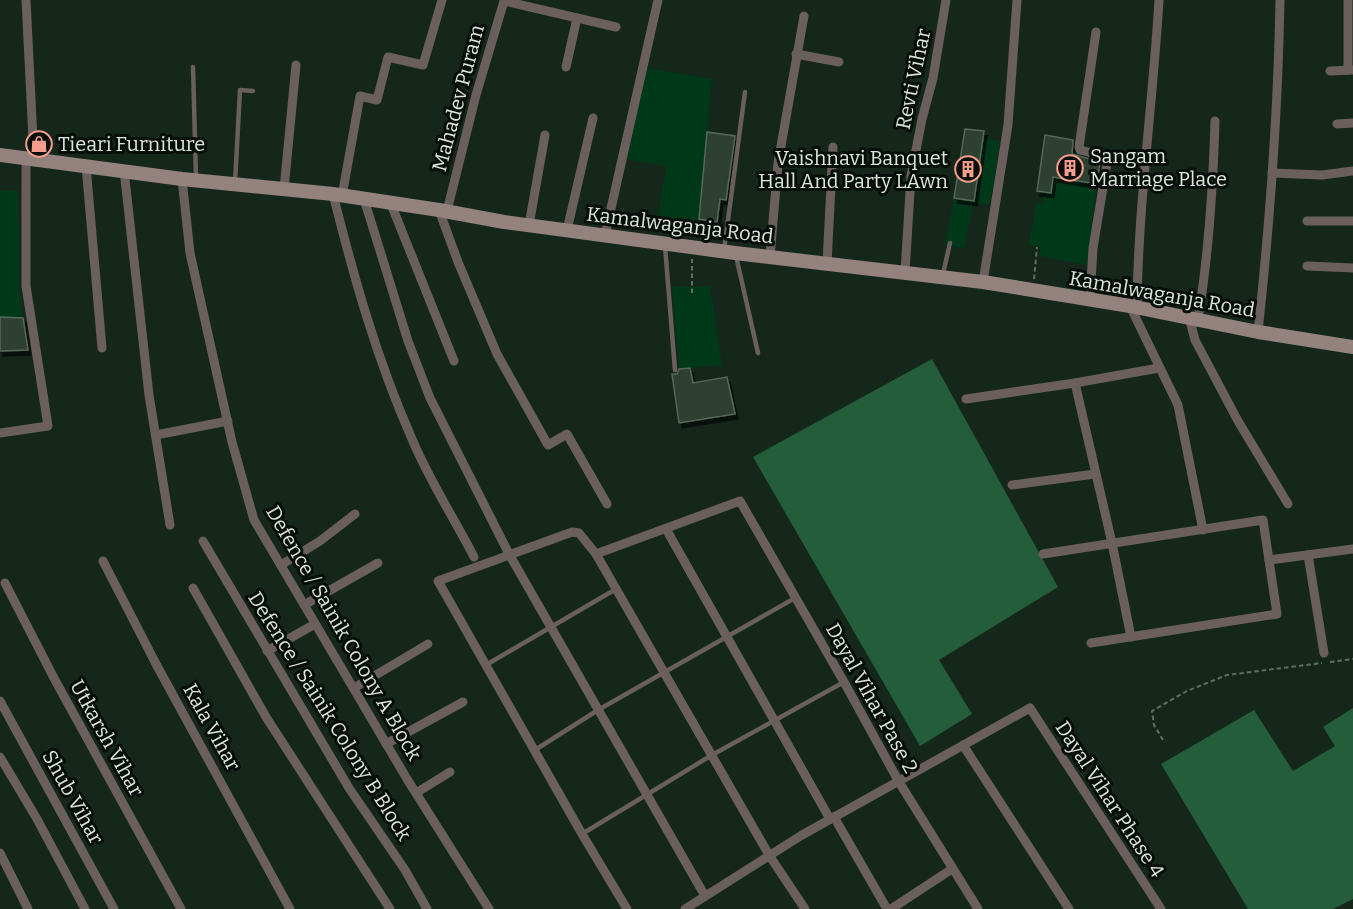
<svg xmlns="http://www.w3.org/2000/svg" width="1353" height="909" font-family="Bitter,serif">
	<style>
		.green { fill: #00381a }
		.forest { fill: #235d39 }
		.building { fill: #2d3f32; stroke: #55685a; stroke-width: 1.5; filter: url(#shadow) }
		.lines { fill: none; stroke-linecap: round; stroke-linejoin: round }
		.path { stroke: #5f6e64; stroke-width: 2; stroke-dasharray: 4.5 3; stroke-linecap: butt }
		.service { stroke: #6a5f5d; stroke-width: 4.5 }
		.minor { stroke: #6a5f5d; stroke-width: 9 }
		.secondary { stroke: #93827e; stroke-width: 14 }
		.labels { text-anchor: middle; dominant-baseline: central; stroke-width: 6; stroke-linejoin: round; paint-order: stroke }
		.street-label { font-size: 20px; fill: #dbe5dd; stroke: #070d08 }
		.poi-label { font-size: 20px; fill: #dbe5dd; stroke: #070d08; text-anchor: start }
	</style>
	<defs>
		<filter id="shadow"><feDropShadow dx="3" dy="5" stdDeviation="0" flood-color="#0009"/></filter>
	</defs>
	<rect width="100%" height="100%" fill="#15271b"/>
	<!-- green -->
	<g class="green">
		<path d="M646,68L712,79L698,226L657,222L666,166L625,159Z"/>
		<path d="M983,138L1000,141L990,205L974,203L964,248L945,245L954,198L974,200Z"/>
		<path d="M1053,177L1097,184L1087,265L1039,256L1040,247L1029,245L1036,203L1042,204L1044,192L1051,193Z"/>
		<path d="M0,190L18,191L19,283L23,318L0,317Z"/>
		<path d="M710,286L722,365L679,369L672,287Z"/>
	</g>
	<!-- forest -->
	<g class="forest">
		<path d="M932,359L1058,587L939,660L972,714L920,746L753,457Z"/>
		<path d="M1353,708V899L1333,909H1248L1161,764L1254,710L1293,771L1335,746L1323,727Z"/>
	</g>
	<!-- building -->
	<g class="building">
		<path d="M965,129L984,131L974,201L954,198Z"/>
		<path d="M707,132L735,136L726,200L720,199L717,222L699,219Z"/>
		<path d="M1045,135L1073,140L1072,154L1100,162L1097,184L1053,177L1051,193L1037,191Z"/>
		<path d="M0,317L23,318L28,350L0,351Z"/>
		<path d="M690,368L693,383L727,377L735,414L679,423L672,374H677L679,369Z"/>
	</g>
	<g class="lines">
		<!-- path -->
		<g class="path">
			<path d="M687,235V225"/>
			<path d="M1034,279L1037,247"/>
			<path d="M692,293V259"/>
			<path d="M1330,662L1353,659"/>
			<path d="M1163,740L1154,725L1152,711L1187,691L1227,675L1322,663"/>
		</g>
		<!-- service -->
		<g class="service">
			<path d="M193,67L196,178"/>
			<path d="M235,183L240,90L253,91"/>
			<path d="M665,246L675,370"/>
			<path d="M724,250L745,92"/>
			<path d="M736,256L758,353"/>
			<path d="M943,274L950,243"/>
			<path d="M486,665L616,589"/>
			<path d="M535,750L598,710L795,598"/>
			<path d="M582,834L712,755L844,682"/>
		</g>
		<!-- minor -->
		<g class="minor">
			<path d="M26,0L34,159"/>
			<path d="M1348,0V70"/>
			<path d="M796,54L839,62"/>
			<path d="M566,67L577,18"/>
			<path d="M1330,71L1353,70"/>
			<path d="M1337,124L1353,123"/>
			<path d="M86,166L102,348"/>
			<path d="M124,170L149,395L170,525"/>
			<path d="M1272,173L1322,175L1353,171"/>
			<path d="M182,179L190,253L232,442L254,520L407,779L489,909"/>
			<path d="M284,189L296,65"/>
			<path d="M333,194C354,278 377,360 412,439C429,480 454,518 474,557"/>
			<path d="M342,196L360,96L377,100L388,57L423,65L442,0"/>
			<path d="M364,199L408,341L430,398L509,554L705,896"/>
			<path d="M391,204L454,361"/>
			<path d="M439,210L458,262L497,354L548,445L567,434L607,504"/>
			<path d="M447,211L476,95L504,1L616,27"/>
			<path d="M1307,221H1353"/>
			<path d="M529,225L545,135"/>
			<path d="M567,230L593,118"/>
			<path d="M605,235L658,0"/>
			<path d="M770,257L778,163L804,16"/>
			<path d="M827,263L833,147"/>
			<path d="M1307,266L1353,268"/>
			<path d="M905,272L911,176L922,119L933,78L946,0"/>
			<path d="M983,282L1008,125L1017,0"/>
			<path d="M1090,300L1093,248L1108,157L1080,150L1079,147L1096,32"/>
			<path d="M1130,306L1178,405L1203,530"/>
			<path d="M1137,308C1138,205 1153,102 1159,0"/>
			<path d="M1189,317L1195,340L1238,421L1288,504"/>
			<path d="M1198,319C1209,253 1213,188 1215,121"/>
			<path d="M1258,332C1270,221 1278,111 1280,0"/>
			<path d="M1075,383L1112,543L1131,637"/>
			<path d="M966,399L1075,383L1159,368"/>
			<path d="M0,433L48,426L26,286V158"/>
			<path d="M156,435L228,421"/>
			<path d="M1012,485L1095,474"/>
			<path d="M666,529L830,819"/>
			<path d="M203,541L349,788L405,870L427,909"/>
			<path d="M596,554L769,855L805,909"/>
			<path d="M1043,554L1263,520L1277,614L1091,643"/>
			<path d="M1308,555L1324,653"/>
			<path d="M1269,560L1353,549"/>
			<path d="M103,561L156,664L290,909"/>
			<path d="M281,565L320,541L355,514"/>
			<path d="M5,583L55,680L181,909"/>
			<path d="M193,588L266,717L390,909"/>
			<path d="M304,605L378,563"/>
			<path d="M267,651L315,624"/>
			<path d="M354,688L428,644"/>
			<path d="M0,701L114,909"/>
			<path d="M386,744L463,702"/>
			<path d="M963,745L1069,909"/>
			<path d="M0,757L37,819L85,909"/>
			<path d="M416,793L450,772"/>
			<path d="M834,817L887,909"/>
			<path d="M0,853L28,909"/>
			<path d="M627,909L582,834L438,581L572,532L579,533L596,554L740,501L844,682L899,782L978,909"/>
			<path d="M685,909L802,835L1030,708L1161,909"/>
			<path d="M891,909L952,869"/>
		</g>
		<!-- secondary -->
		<path class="secondary" d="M0,155L182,179L333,194L439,210L504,222L735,253L983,282L1130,306L1258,332L1353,347"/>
	</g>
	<!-- icons -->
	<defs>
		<g id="shop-ring" transform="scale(1.35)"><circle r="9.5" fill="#070d08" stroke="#f49d8c" stroke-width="1.5"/><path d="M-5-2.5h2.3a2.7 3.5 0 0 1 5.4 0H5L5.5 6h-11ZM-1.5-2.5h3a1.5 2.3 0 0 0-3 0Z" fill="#f49d8c"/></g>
		<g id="building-ring" transform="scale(1.35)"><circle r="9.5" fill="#070d08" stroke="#f49d8c" stroke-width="1.5"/><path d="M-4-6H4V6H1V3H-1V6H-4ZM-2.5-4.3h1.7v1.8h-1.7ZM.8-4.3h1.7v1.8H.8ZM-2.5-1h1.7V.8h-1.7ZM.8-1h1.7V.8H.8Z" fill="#f49d8c"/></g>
	</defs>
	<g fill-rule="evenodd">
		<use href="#shop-ring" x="39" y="144"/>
		<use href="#building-ring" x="1070" y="168"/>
		<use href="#building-ring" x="968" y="169"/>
	</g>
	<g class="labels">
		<!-- street labels -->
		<g class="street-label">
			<text transform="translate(913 79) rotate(-78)">Revti Vihar</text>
			<text transform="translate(458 98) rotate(-75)">Mahadev Puram</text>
			<text transform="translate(680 225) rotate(7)">Kamalwaganja Road</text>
			<text transform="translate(1162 294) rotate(10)">Kamalwaganja Road</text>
			<text transform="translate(344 633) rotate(60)">Defence / Sainik Colony A Block</text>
			<text transform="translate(872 698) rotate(61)">Dayal Vihar Pase 2</text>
			<text transform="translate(330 716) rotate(58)">Defence / Sainik Colony B Block</text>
			<text transform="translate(212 727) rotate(61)">Kala Vihar</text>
			<text transform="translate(107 738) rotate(61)">Utkarsh Vihar</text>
			<text transform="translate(73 797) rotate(61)">Shub Vihar</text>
			<text transform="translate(1110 799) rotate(57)">Dayal Vihar Phase 4</text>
		</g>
		<!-- poi labels -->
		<g class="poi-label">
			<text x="58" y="144">Tieari Furniture</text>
			<text x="1090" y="156">Sangam<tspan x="1090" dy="23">Marriage Place</tspan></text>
			<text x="948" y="158" text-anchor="end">Vaishnavi Banquet<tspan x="948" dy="23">Hall And Party LAwn</tspan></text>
		</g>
	</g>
</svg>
